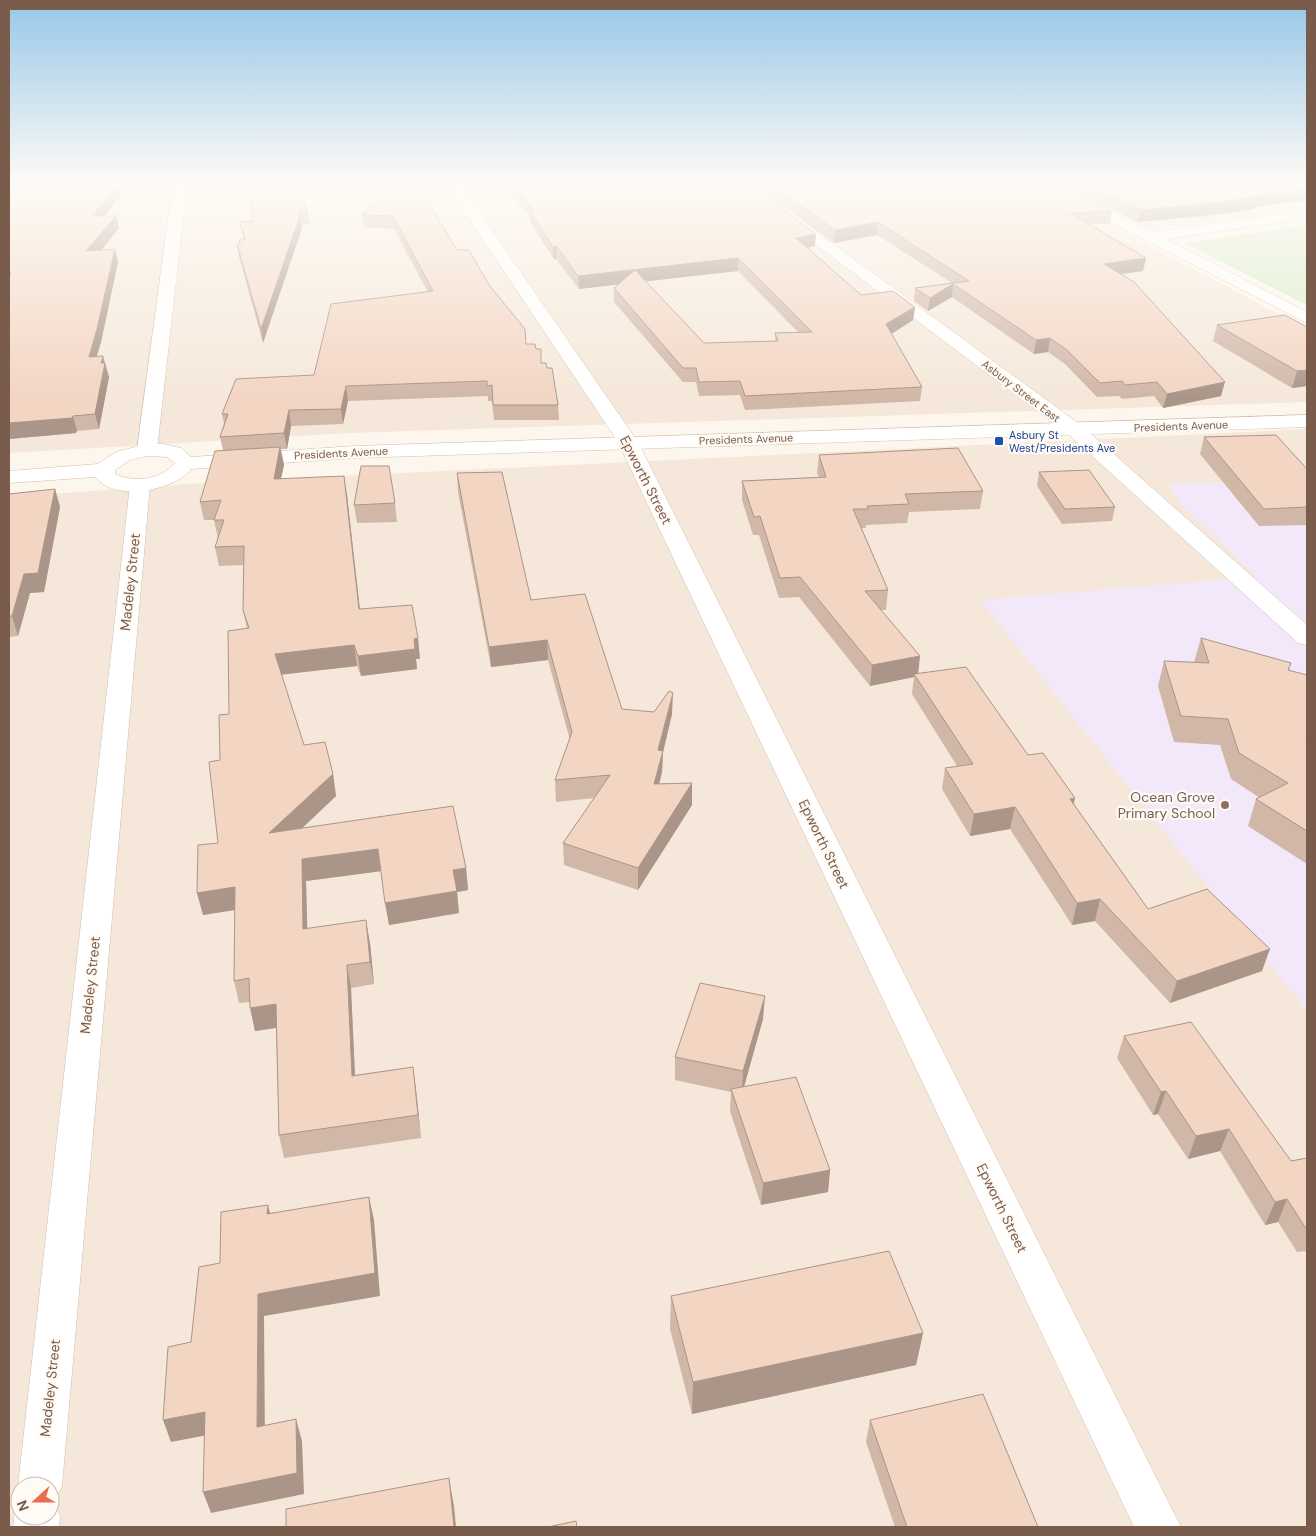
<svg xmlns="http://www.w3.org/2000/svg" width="1316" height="1536" font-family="'DM Sans',sans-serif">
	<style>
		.residential { fill: #f5e8da; fill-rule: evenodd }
		.education { fill: #f3e8fa }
		.green { fill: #d8ecc9 }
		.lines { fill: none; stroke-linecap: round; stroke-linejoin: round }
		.minor-casing { stroke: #d1beb0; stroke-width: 1 }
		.tertiary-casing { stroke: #d1beb0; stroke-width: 1 }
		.minor { fill: #fff; fill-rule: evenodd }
		.tertiary { fill: #fff; fill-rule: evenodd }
		.wall { fill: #d1b7a8; fill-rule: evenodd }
		.shaded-wall { fill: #aa9588 }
		.building { fill: #f3d5c3; stroke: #aa9588 }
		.transit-dot { fill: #1a4fb4; stroke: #fffaf3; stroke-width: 2 }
		.education-dot { fill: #8d6e63; stroke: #fffaf3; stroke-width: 2 }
		.labels { text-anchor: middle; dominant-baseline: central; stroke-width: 4.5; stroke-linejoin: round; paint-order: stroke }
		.far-street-label { font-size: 11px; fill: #7a5c4d; stroke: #fffaf3 }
		.far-transit-label { font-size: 11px; fill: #164399; stroke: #fffaf3; text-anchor: start }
		.street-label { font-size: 14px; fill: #7a5c4d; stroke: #fffaf3 }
		.education-label { font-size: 14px; fill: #785e54; stroke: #fffaf3; text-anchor: end }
	</style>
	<rect width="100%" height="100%" fill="#fdf6ec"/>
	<!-- residential -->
	<g class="residential">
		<path d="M9,183H1307V208L1125,233L1307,329V402L349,433L9,453Z"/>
		<path d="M1307,429V1527H9V497L218,482ZM20,1486H50V1516H20Z"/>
	</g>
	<!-- education -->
	<path class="education" d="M1307,481V1011L980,600L1256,577L1183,506L1168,484Z"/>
	<!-- green -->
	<path class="green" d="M1307,226V305L1184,243Z"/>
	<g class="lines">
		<!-- minor casing -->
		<g class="minor-casing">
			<g id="minor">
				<path d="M173,183H187L157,450L154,454H140L137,450Z"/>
				<path d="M445,183H459L638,442L1181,1527H1134L618,442Z"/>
				<path d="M734,183H749L1082,426L1307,625V645L1298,643L1068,434Z"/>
				<path d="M1040,183H1057L1153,232L1307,211V219L1166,239L1307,312V323L1145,240Z"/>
				<path d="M140,479L147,481L150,485L62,1486L54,1503L60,1516L59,1527H13L14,1516L20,1502V1516H50V1486H20V1492L18,1486L130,485L133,481Z"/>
			</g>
		</g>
		<!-- tertiary casing -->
		<g class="tertiary-casing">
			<path id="tertiary" d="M1307,415V427L355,458L191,469C175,491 112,502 96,477L9,483V471L98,464L116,452L147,444H163L181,448L191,457L355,446ZM147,456L167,457L175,463C161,480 134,483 115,474V470L130,460Z"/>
		</g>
		<!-- minor -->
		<use href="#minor" class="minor"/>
		<!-- tertiary -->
		<use href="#tertiary" class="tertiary"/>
	</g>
	<!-- wall -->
	<g class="wall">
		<path d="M9,183H129V185L104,216H116L119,228L101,250L118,262L101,342L97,356L105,363L109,377L99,429L77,431L76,433L9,439Z"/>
		<path d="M243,183H295L308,212L310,225L301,224L302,228L263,343L239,257L237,244H240L244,240L240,222L253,221L248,188Z"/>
		<path d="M394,183L457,250L489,285L526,344L536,349L541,363L547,368L558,405L559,420H494L492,401H488V396L348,401L343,424L291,426L287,449H281L284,465L281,478L347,495L360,609L412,605L420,659H416L417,669L361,676L357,666L281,674L304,745L333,774L336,796L302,828L466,868L468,890L457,892L459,913L389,925L381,871L306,881L307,929L370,943L374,984L351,988L355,1075L413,1067L416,1090L421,1138L284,1158L279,1135L276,1028L255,1031L250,1002L239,1003L234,981L235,910L203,915L197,893L218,843L220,760L247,629L243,610L244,565L219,566L215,547L218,539L214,520H204L200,502L223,450L220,437L224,424L222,414L314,375L428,292L394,229L364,227L362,215Z"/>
		<path d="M502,183H747L815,246L807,248L861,295L915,307L913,320L891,334L922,387L920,401L745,410L740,395L699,396L696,382H683L614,302V288L618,284L579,289L556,259H554L530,222V217ZM738,271L798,332L775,333V341L704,343L645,281Z"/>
		<path d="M751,183H1059L1112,211L1110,223L1088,224L1146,258L1143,271L1121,274L1221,396L1163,408L1154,396L1122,399L1119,396L1097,397L1065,364L1048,352L1034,354L952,297L928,311L914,301L915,288L952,283L877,235L834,243Z"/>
		<path d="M1061,183H1307L1255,207V209L1213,215L1138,222Z"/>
		<path d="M1285,315L1307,386L1292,388L1213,341L1217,325Z"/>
		<path d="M1204,437L1307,469V525L1259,526L1200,454Z"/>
		<path d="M819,455L983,491L980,509L909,512L907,523L866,525V528H861L888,590L886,610H881L918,673L1028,755L1074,804L1148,909L1262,971L1170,1003L1095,921L1072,925L1010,829L970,836L942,789L945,768L957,766L912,694L914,677L870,686L799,597L779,598L759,535H753L742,500V481L819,477L817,473Z"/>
		<path d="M1039,472L1115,507L1112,521L1062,524L1037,486Z"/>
		<path d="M457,473L531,600L622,709L672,714L663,752L662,772L659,784L692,783V805L638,890L564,865L563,843L594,798L556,802L555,780L570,740L548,660L491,667L458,492Z"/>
		<path d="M55,489L60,507L44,592L30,593L18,636L9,637V494Z"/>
		<path d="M395,503L397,522L357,523L354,505Z"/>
		<path d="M1201,638L1291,663L1289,670L1307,675V864L1248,826L1256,799L1260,798L1231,779L1220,745L1174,742L1158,686L1164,661L1194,662Z"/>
		<path d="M763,1019L744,1086L830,1170L828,1192L761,1205L730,1111L731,1092L675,1080V1057Z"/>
		<path d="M1124,1036L1291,1161L1307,1158V1255L1305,1251L1297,1252L1278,1222L1265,1225L1220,1151L1188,1159L1158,1114L1153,1115L1117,1058Z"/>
		<path d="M671,1296L923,1333L916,1365L692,1414L670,1329Z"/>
		<path d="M870,1420L1038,1527H895L866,1442Z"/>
	</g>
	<!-- shaded-wall -->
	<g class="shaded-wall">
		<path d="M119,183H129V185L101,220L94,216L96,211Z"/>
		<path d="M1307,189V200L1255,207V209L1213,215L1138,222L1140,210Z"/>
		<path d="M116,216L119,228L90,264L86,251Z"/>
		<path d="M300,216L302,228L263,343L261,329Z"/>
		<path d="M878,222L877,235L834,243L835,230Z"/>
		<path d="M816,234L815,246L795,250L796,238Z"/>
		<path d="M556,246V259H554L553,247Z"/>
		<path d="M115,249L118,262L101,342L92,371L89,357Z"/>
		<path d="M738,258V271L579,289L578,276Z"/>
		<path d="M1146,258L1143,271L1101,277L1104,264Z"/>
		<path d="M953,284L952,297L928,311L930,298Z"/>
		<path d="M915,307L913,320L885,338L886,324Z"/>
		<path d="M1050,338L1048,352L1034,354L1036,340Z"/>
		<path d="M103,356L109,377L99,429L95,414L101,363Z"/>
		<path d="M1307,370V386L1292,388L1297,371Z"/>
		<path d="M1225,382L1221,396L1163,408L1167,394Z"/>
		<path d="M346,386L348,401L343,424L341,409Z"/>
		<path d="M289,410L291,426L287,449L284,433Z"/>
		<path d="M73,416L77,431L76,433L9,439V423Z"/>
		<path d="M280,447L284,465L277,497L274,479Z"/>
		<path d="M344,476L347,495L362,629L359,609Z"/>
		<path d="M55,489L60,507L44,592L30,593L18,636L12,616L24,574Z"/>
		<path d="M418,638L420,659H416L414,639Z"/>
		<path d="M547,640L548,660L491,667L489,647Z"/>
		<path d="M354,645L357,666L279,675L275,654Z"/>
		<path d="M415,649L417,669L361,676L358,656Z"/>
		<path d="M920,656L918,676L914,674V677L870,686L872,665Z"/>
		<path d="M673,693L672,714L663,752L662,772L654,805V784L658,750Z"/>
		<path d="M333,774L336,796L274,855L269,833Z"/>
		<path d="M692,783V805L638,890V868Z"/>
		<path d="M1075,798L1070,819V799Z"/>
		<path d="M1015,807L1010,829L970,836L974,814Z"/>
		<path d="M378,849L382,871L306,881L308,952L303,929L302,859Z"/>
		<path d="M466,868L468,890L457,892L459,913L389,925L385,903L453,870Z"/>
		<path d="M235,887L241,909L203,915L197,893Z"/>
		<path d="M1100,899L1095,921L1072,925L1077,903Z"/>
		<path d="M366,920L370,943L374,984L370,962Z"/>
		<path d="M1270,949L1262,971L1170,1003L1177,981Z"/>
		<path d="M347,965L351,988L356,1099L352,1076Z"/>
		<path d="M765,996L763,1019L742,1094L743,1071Z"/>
		<path d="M276,1004L281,1027L255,1031L250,1008Z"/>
		<path d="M413,1067L416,1090L421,1138L418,1115Z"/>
		<path d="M1166,1091L1158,1114L1153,1115L1161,1092Z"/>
		<path d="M1229,1129L1220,1151L1188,1159L1196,1136Z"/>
		<path d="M830,1170L828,1192L761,1205L763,1183Z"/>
		<path d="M369,1197L374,1220L380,1296L264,1316L265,1449L257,1427L258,1294Z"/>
		<path d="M1287,1199L1278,1222L1265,1225L1275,1202Z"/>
		<path d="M268,1205L274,1228L267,1214Z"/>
		<path d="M923,1333L916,1365L692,1414L693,1382Z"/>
		<path d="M205,1412L213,1434L171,1442L163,1420Z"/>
		<path d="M296,1419L302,1441L304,1494L211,1513L203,1492Z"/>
		<path d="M449,1478L454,1506L456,1527H454Z"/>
	</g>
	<!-- building -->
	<g class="building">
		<path d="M9,183H119L96,211H98L94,216H116L86,251L115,249L97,329L89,357L103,356L101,363H105L95,414L73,416L72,418L9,423V280L11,273H9Z"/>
		<path d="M247,183H295L308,212H298L300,216L261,329L237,244H240L239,240H245L240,222L253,221Z"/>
		<path d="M394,183H416L457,250H469L489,285L525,329L526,344H535L536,349H541V363H546L547,368H552L558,405H493L492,385L487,386V381L346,386L341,409L289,410L284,433L220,437L228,414H222L236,379L314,375L331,304L433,291L393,216L362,215Z"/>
		<path d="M511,183H747L816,234L796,238L861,295L893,291L915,307L886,324L922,387L745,396L740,381L699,382L696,368H683L614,288L635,270L704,343L778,341L775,333L812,332L738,258L578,276L556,246L553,247L529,210H533Z"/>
		<path d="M768,183H1059L1112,211L1070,213L1146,258L1104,264L1134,282L1225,382L1167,394L1157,382L1125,385L1122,381L1100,383L1067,350L1050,338L1036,340L953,284L930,298L915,288L969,281L878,222L835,230Z"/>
		<path d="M1085,183H1307V189L1254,196L1257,197L1216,203L1140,210Z"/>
		<path d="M1285,315L1307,327V370L1297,371L1217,325Z"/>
		<path d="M1276,435L1307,469V507L1264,509L1204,437Z"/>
		<path d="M280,447L274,479L344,476L359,609L412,605L418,638L414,639L415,649L358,656L354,645L275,654L304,745L325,742L333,774L269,833L453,806L466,868L453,870L457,891L385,903L378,849L302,859L303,929L366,920L370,962L347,965L352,1076L413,1067L418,1115L279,1135L276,1004L250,1008L249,978L234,981L235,887L197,893L198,845L218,843L209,762L220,760L219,715L229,714L228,631L249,628L243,610L244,546L215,547L224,520H214L221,500L200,502L215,451Z"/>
		<path d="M958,448L983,491L905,494L909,504L867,506L868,509H853L888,590L865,591L920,656L872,665L800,577L780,578L760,516L754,517L742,481L826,477L819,455Z"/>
		<path d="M361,466H389L395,503L354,505Z"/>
		<path d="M1089,470L1115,507L1065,509L1039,472Z"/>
		<path d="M502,472L531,600L585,594L622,709L654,712L669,691L673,693L658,750L663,751L654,784L692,783L638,868L563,843L610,775L555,780L572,732L547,640L489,647L457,473Z"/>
		<path d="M55,489L38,573L24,574L12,616H9V494Z"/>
		<path d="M1201,638L1291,663L1288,670L1307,675V739L1306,742H1307V831L1256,799L1288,783L1239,753L1228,719L1181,716L1164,661L1209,663Z"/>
		<path d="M966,667L1028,755L1043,753L1075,798L1070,799L1148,909L1207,889L1270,949L1177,981L1100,899L1077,903L1015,807L974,814L945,768L973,764L914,674Z"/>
		<path d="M700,983L765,996L743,1071L675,1057Z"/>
		<path d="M1191,1022L1291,1161L1307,1158V1230L1287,1199L1275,1202L1229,1129L1196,1136L1166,1091L1161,1092L1124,1036Z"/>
		<path d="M796,1077L830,1170L763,1183L731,1089Z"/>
		<path d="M369,1197L375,1273L258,1294L257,1427L296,1419L297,1473L203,1492L205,1412L163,1420L168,1347L191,1342L199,1267L220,1263L221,1212L268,1205L267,1214Z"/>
		<path d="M889,1251L923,1333L693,1382L671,1296Z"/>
		<path d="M983,1394L1038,1527H907L870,1420Z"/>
		<path d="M449,1478L454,1527H286V1509Z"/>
		<path d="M576,1521L577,1527H548Z"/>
	</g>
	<!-- sky -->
	<linearGradient id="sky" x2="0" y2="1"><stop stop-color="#97c7e8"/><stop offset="0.46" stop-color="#fefbf6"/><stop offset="1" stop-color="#fefbf6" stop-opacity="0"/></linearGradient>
	<rect width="1316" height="398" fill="url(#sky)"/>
	<!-- markers -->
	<rect class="transit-dot" x="994" y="436" width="10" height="10" rx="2.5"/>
	<circle class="education-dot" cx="1225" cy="805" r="5"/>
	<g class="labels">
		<!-- far-street labels -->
		<g class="far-street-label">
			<text transform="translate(1021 391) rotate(37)">Asbury Street East</text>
			<text transform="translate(1181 426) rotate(-2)">Presidents Avenue</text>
			<text transform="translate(746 439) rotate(-2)">Presidents Avenue</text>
			<text transform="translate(341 453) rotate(-3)">Presidents Avenue</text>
		</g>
		<!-- far-transit labels -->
		<g class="far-transit-label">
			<text x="1009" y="435">Asbury St<tspan x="1009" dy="13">West/Presidents Ave</tspan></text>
		</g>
		<!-- street labels -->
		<g class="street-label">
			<text transform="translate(646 480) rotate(63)">Epworth Street</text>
			<text transform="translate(130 582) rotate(-84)">Madeley Street</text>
			<text transform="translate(824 844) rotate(64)">Epworth Street</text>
			<text transform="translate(90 985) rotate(-84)">Madeley Street</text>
			<text transform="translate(1002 1208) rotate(64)">Epworth Street</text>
			<text transform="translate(50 1388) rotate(-84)">Madeley Street</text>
		</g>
		<!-- education labels -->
		<g class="education-label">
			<text x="1215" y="797">Ocean Grove<tspan x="1215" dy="16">Primary School</tspan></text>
		</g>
	</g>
	<!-- border -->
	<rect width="1316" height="1536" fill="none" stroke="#7a5c4d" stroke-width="20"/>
	<!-- north arrow -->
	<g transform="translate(35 1501) rotate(249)"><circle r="24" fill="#fffaf3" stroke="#cabbb1"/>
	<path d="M0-4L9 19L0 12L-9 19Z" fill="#e76f51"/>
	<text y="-8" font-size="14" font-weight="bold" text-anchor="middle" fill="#7a5c4d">N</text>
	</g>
</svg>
